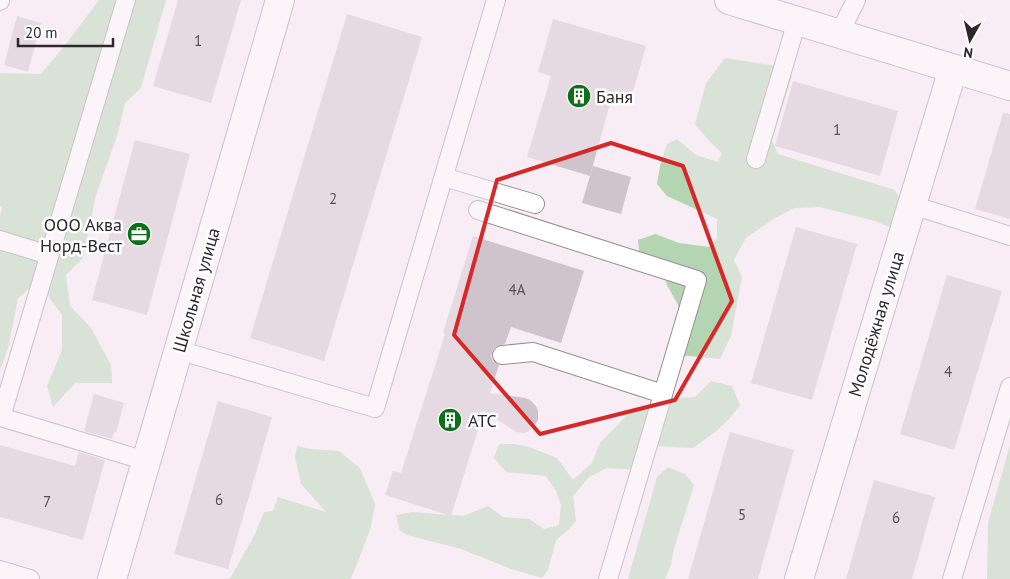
<svg xmlns="http://www.w3.org/2000/svg" width="1010" height="579" font-family="'PT Sans',sans-serif">
	<style>
		.green { fill: #b3d5b2 }
		.building { fill: #cfc4cc }
		.lines { fill: none; stroke-linecap: round; stroke-linejoin: round }
		.service-casing { stroke: #988e96; stroke-width: 20 }
		.minor-casing { stroke: #988e96; stroke-width: 30 }
		.service { stroke: #fff; stroke-width: 18 }
		.minor { stroke: #fff; stroke-width: 28 }
		.marked { fill: none; stroke: #d62828; stroke-width: 4; stroke-linejoin: round }
		.labels { text-anchor: middle; dominant-baseline: central; stroke-width: 5; stroke-linejoin: round; paint-order: stroke }
		.number-label { font-size: 15px; fill: #564f53 }
		.poi-label { font-size: 18px; fill: #2d282b; stroke: #fff; text-anchor: start }
		.street-label { font-size: 18px; fill: #2d282b; stroke: #fff }
	</style>
	<rect width="100%" height="100%" fill="#f8edf4"/>
	<!-- green -->
	<g class="green">
		<path d="M99,0H166L141,88L125,103L118,133L96,195L83,258L66,275L70,306L91,328L111,365L112,383H75L53,407L47,386L62,350V315L50,299L42,279L18,298L9,345L0,370V216L2,208L0,206V73L41,74L66,44Z"/>
		<path d="M725,58L784,67L792,76L772,141L778,154L895,190L902,202L897,221L889,227L875,221L820,207L794,208L775,218L746,238L734,260L742,277L731,336L720,359L678,355V305L667,285L662,268L657,260L639,251L638,240L655,234L679,243L709,247L717,238V219L667,196L657,184L660,166L667,144L677,139L696,155L718,162L722,153L710,142L695,124L706,83Z"/>
		<path d="M711,381L732,386L740,405L730,418L715,432L693,448L647,446L637,470L607,468L589,477L573,496L576,521L569,529L556,540L548,570L542,578L511,569L461,549L407,535L400,531L396,515L412,512L463,516L488,506L503,517L529,519L544,529L559,525L561,505L556,491L546,476L506,472L494,458L499,444H515L529,447L557,458L573,480L592,463L600,443L632,410L660,404L661,399L695,397Z"/>
		<path d="M1010,445V579H987L988,523Z"/>
		<path d="M297,446L311,449L339,451L360,468L375,504L371,527L354,572L350,579H227L231,577L255,534L264,512L273,511L278,497L326,512L301,484L295,457Z"/>
		<path d="M668,467L685,474L694,485L673,552L671,565L665,579H628L657,477Z"/>
	</g>
	<!-- building -->
	<g class="building">
		<path d="M178,0H241L211,103L153,86Z"/>
		<path d="M347,14L422,37L324,361L250,338Z"/>
		<path d="M17,16L41,23L28,72L4,65Z"/>
		<path d="M553,19L646,46L631,99L613,93L590,176L527,157L551,76L538,72Z"/>
		<path d="M793,81L898,111L880,176L775,146Z"/>
		<path d="M1003,113L1010,114V219L975,209Z"/>
		<path d="M135,140L190,154L147,315L92,300Z"/>
		<path d="M593,166L631,177L621,214L582,203Z"/>
		<path d="M796,227L857,244L812,400L751,383Z"/>
		<path d="M473,236L584,271L561,343L511,327L505,344L496,346L493,350L491,356L493,361L499,365L490,393L525,398L530,400L536,406L538,411V420L533,428L529,431L525,433L516,432L484,411L451,516L385,495L393,471L401,473L445,334L443,333Z"/>
		<path d="M947,275L1002,291L954,450L900,434Z"/>
		<path d="M94,394L124,403L116,433L114,432L112,439L84,431Z"/>
		<path d="M218,401L272,417L228,569L174,554Z"/>
		<path d="M730,432L794,450L758,579H688Z"/>
		<path d="M0,445L75,466L79,452L105,460L83,540L0,517Z"/>
		<path d="M874,480L935,497L912,579H846Z"/>
	</g>
	<g class="lines">
		<!-- service casing -->
		<g class="service-casing">
			<g id="service">
				<path d="M126,0L1,417L146,461"/>
				<path d="M0,1V0"/>
				<path d="M839,34L856,0"/>
				<path d="M756,159L797,21"/>
				<path d="M444,177L535,204"/>
				<path d="M912,205L1010,236"/>
				<path d="M478,210L697,280L608,579"/>
				<path d="M0,240L49,255"/>
				<path d="M178,350L375,408L496,0"/>
				<path d="M502,355L533,352L663,394"/>
				<path d="M0,570L30,579"/>
				<path d="M952,579L1010,387"/>
			</g>
		</g>
		<!-- minor casing -->
		<g class="minor-casing">
			<g id="minor">
				<path d="M729,0L1010,86"/>
				<path d="M112,579L280,0"/>
				<path d="M799,579L953,69"/>
			</g>
		</g>
		<!-- service -->
		<use href="#service" class="service"/>
		<!-- minor -->
		<use href="#minor" class="minor"/>
	</g>
	<!-- marked area -->
	<path d="M0 0H1010V579H0ZM611,143L683,166L732,301L675,400L540,434L454,335L497,180Z" fill="#f8edf4" fill-opacity=".55" fill-rule="evenodd"/>
	<path class="marked" d="M611,143L683,166L732,301L675,400L540,434L454,335L497,180Z"/>
	<!-- icons -->
	<defs>
		<g id="building-disc" transform="scale(1.25)"><circle r="9.5" fill="#0e6e1a" stroke="#fff"/><path d="M-4-6H4V6H1V3H-1V6H-4ZM-2.5-4.3h1.7v1.8h-1.7ZM.8-4.3h1.7v1.8H.8ZM-2.5-1h1.7V.8h-1.7ZM.8-1h1.7V.8H.8Z" fill="#fff"/></g>
		<g id="office-disc" transform="scale(1.25)"><circle r="9.5" fill="#0e6e1a" stroke="#fff"/><path d="M-6-3h4V-5.5h4V-3h4V5H-6ZM-1-4.5V-3h2v-1.5ZM-6 0V1H6V0Z" fill="#fff"/></g>
	</defs>
	<g fill-rule="evenodd">
		<use href="#building-disc" x="579" y="96"/>
		<use href="#office-disc" x="139" y="234"/>
		<use href="#building-disc" x="450" y="420"/>
	</g>
	<g class="labels">
		<!-- number labels -->
		<g class="number-label">
			<text x="198" y="40">1</text>
			<text x="837" y="129">1</text>
			<text x="333" y="198">2</text>
			<text x="517" y="289">4А</text>
			<text x="948" y="371">4</text>
			<text x="219" y="499">6</text>
			<text x="47" y="501">7</text>
			<text x="742" y="514">5</text>
			<text x="896" y="517">6</text>
		</g>
		<!-- poi labels -->
		<g class="poi-label">
			<text x="596" y="96">Баня</text>
			<text x="122" y="224" text-anchor="end">ООО Аква<tspan x="122" dy="21">Норд-Вест</tspan></text>
			<text x="468" y="420">АТС</text>
		</g>
		<!-- street labels -->
		<g class="street-label">
			<text transform="translate(196 290) rotate(-74)">Школьная улица</text>
			<text transform="translate(876 324) rotate(-73)">Молодёжная улица</text>
		</g>
	</g>
	<!-- north arrow -->
	<g transform="translate(970 40) rotate(188)" stroke="#ffffff" stroke-width="4" paint-order="stroke">
	<path d="M0-4L9 19L0 12L-9 19Z" fill="#2d282b"/>
	<text y="-8" font-size="14" font-weight="bold" text-anchor="middle" fill="#2d282b">N</text>
	</g>
	<!-- scale -->
	<path d="M18 38v8h95v-8" fill="none" stroke="#2d282b" stroke-width="2.5"/>
	<text x="25" y="38" font-size="15" fill="#2d282b" stroke="#ffffff" stroke-width="4" paint-order="stroke">20 m</text>
</svg>
